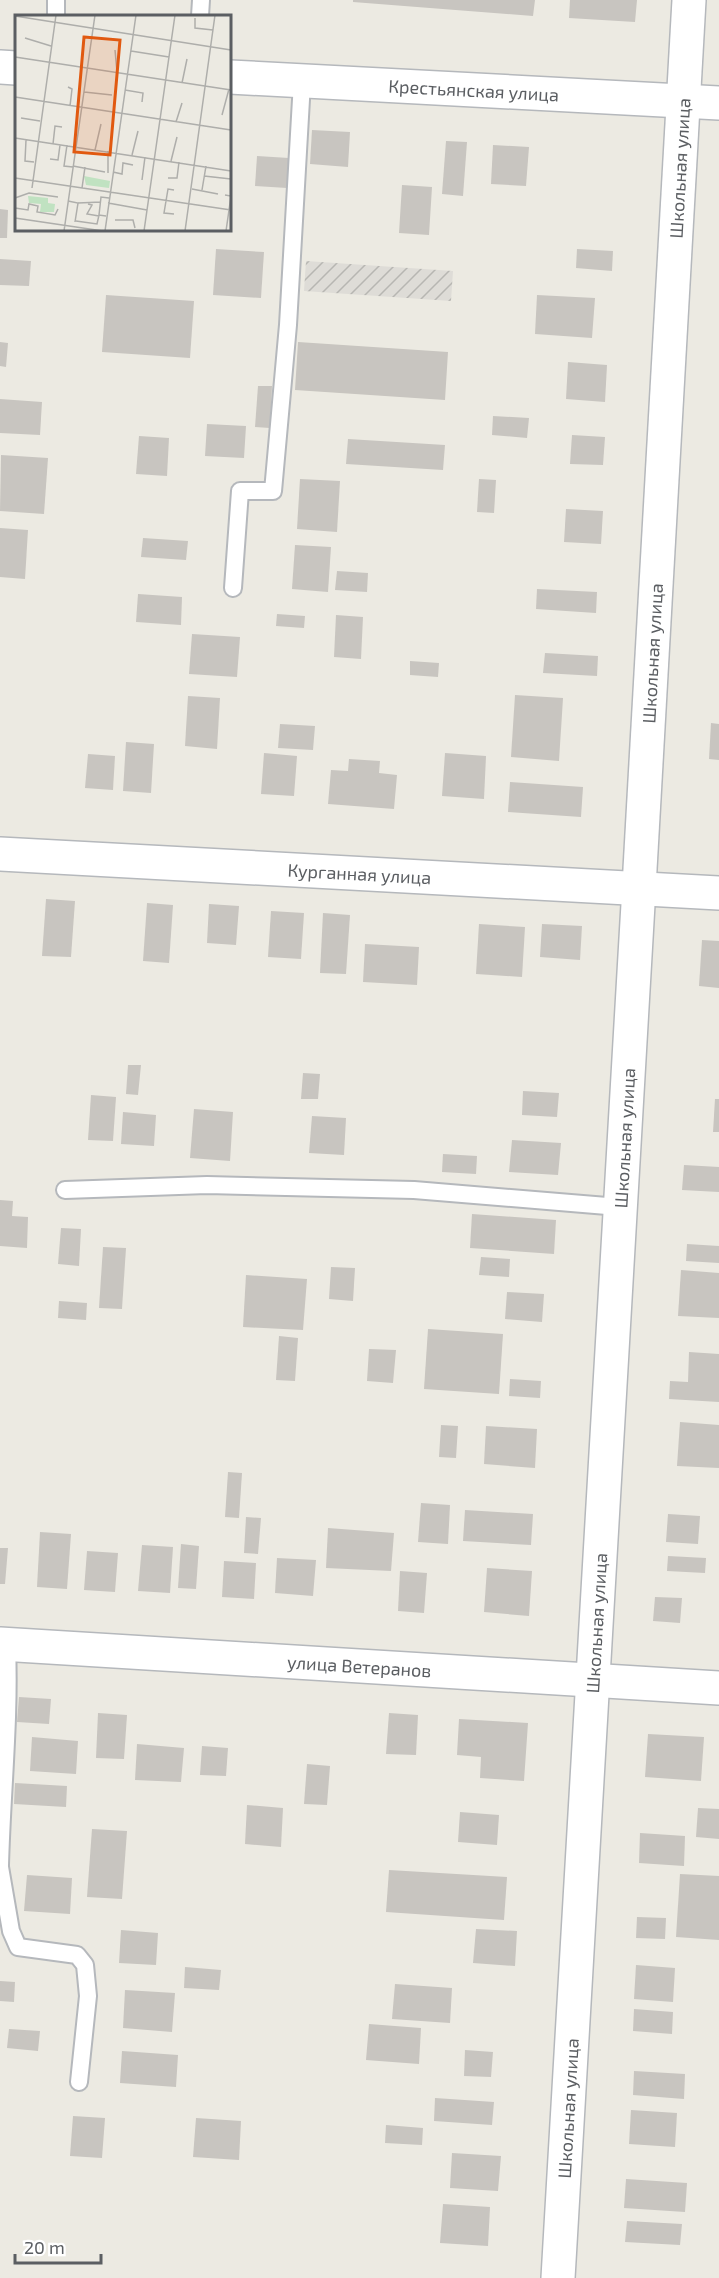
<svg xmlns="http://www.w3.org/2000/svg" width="719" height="2278" font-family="'Exo 2',sans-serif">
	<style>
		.industrial { fill: url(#industrial-furrows) }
		.building { fill: #c8c5c0 }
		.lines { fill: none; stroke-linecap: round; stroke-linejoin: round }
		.service-casing { stroke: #b5b8bc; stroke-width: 20 }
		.minor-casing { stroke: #b5b8bc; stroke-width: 36 }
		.tertiary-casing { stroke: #b5b8bc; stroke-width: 36 }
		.service { stroke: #fff; stroke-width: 16 }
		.minor { stroke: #fff; stroke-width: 33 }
		.tertiary { stroke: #fff; stroke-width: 33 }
		.labels { text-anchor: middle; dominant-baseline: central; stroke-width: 4.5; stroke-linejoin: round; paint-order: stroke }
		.street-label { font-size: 18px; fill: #5b5e62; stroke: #fff }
		.inset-road { fill: none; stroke: #aeaeab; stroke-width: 1.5 }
		.view { fill: #e15910; fill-opacity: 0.15; stroke: #e15910; stroke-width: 3 }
		.inset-edge { fill: none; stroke: #5b5e62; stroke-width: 3 }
	</style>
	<defs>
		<pattern id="industrial-furrows" width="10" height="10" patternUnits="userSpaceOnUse" patternTransform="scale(1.5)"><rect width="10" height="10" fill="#dedcd7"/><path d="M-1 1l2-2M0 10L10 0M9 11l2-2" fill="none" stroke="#b7b6b2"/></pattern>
	</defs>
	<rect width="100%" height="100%" fill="#eceae2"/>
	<!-- industrial -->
	<path class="industrial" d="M306,261L453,271L451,301L304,291Z"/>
	<!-- building -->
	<g class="building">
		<path d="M353,0H535L533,16L353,2Z"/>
		<path d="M570,0H637L635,22L569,18Z"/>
		<path d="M312,130L350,132L348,167L310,164Z"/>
		<path d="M446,141L467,142L463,196L442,194Z"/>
		<path d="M493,145L529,147L526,186L491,184Z"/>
		<path d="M257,156L289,158L287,188L255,186Z"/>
		<path d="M402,185L432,187L429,235L399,233Z"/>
		<path d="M0,209L8,210L7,238H0Z"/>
		<path d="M216,249L264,252L261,298L213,295Z"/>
		<path d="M577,249L613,251L612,271L576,268Z"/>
		<path d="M0,259L31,261L29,286L0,285Z"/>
		<path d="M106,295L194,301L190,358L102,352Z"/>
		<path d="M537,295L595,298L592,338L535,334Z"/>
		<path d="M0,342L8,343L6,367L0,366Z"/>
		<path d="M298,342L448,352L445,400L295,390Z"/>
		<path d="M568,362L607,365L605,402L566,399Z"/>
		<path d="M258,386H272L270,428L255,427Z"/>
		<path d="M0,399L42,402L40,435L0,433Z"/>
		<path d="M493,416L529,418L527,438L492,435Z"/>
		<path d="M207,424L246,426L244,458L205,456Z"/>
		<path d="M572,435L605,437L603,465L570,464Z"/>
		<path d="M139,436L169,438L167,476L136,474Z"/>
		<path d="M348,439L445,445L443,470L346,464Z"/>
		<path d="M1,455L48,458L44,514L0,511Z"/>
		<path d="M300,479L340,481L337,532L297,529Z"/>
		<path d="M479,479L496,480L494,513L477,512Z"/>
		<path d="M566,509L603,511L601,544L564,542Z"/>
		<path d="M0,528L28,530L25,579L0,577Z"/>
		<path d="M143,538L188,541L186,560L141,557Z"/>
		<path d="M295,545L331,547L328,592L292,589Z"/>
		<path d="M337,571L368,573L367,592L335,590Z"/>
		<path d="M537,589L597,592L596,613L536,609Z"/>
		<path d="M138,594L182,597L181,625L136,622Z"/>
		<path d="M277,614L305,616L304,628L276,626Z"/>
		<path d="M336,615L363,617L361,659L334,657Z"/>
		<path d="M192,634L240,637L237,677L189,674Z"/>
		<path d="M545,653L598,656L597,676L543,673Z"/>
		<path d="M410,661L439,663L438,677L410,675Z"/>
		<path d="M515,695L563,698L559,761L511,757Z"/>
		<path d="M188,696L220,698L217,749L185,746Z"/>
		<path d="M711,723L719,724V760L709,759Z"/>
		<path d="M280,724L315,726L313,750L278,748Z"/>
		<path d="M126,742L154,744L151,793L123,791Z"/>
		<path d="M264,753L297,756L294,796L261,794Z"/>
		<path d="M445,753L486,756L484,799L442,796Z"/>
		<path d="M88,754L115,756L113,790L85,788Z"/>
		<path d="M349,759L380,761L379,773L397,775L394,809L328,804L331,770L348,771Z"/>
		<path d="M510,782L583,787L581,817L508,812Z"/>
		<path d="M46,899L75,901L71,957L42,956Z"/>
		<path d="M147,903L173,905L169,963L143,961Z"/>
		<path d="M209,904L239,906L236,945L207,943Z"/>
		<path d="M271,911L304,913L301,959L268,957Z"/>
		<path d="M323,913L350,915L346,974L320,973Z"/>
		<path d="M479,924L525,927L522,977L476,974Z"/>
		<path d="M542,924L582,926L580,960L540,957Z"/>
		<path d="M702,940L719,941V988L699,986Z"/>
		<path d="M365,944L419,947L417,985L363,982Z"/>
		<path d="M128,1065H141L138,1095L126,1094Z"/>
		<path d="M303,1073L320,1074L318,1099H301Z"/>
		<path d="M523,1091L559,1093L557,1117L522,1115Z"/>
		<path d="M91,1095L116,1097L113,1141L88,1140Z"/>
		<path d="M715,1099H719V1132H713Z"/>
		<path d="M194,1109L233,1112L230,1161L190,1158Z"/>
		<path d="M123,1112L156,1115L154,1146L121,1144Z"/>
		<path d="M312,1116L346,1118L344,1155L309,1153Z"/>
		<path d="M512,1140L561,1143L558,1175L509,1172Z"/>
		<path d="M443,1154L477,1156L476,1174L442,1172Z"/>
		<path d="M684,1165L719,1167V1192L682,1190Z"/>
		<path d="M0,1200L13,1201L12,1216L28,1217L27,1248L0,1246Z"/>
		<path d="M472,1214L556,1220L554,1254L470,1248Z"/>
		<path d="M61,1228L81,1229L79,1266L58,1264Z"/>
		<path d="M687,1244L719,1246V1263L686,1261Z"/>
		<path d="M103,1247L126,1248L122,1309L99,1308Z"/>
		<path d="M481,1257L510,1259L509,1277L479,1275Z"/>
		<path d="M331,1267L355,1268L353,1301L329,1299Z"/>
		<path d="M681,1270L719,1273V1318L678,1316Z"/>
		<path d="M246,1275L307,1279L303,1330L243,1327Z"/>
		<path d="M507,1292L544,1294L542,1322L505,1319Z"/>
		<path d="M59,1301L87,1303L86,1320L58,1318Z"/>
		<path d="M428,1329L503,1334L499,1394L424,1389Z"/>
		<path d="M279,1336L298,1338L295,1381L276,1380Z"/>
		<path d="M369,1349L396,1350L393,1383L367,1381Z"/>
		<path d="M689,1352L719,1354V1402L669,1399L670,1381L688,1382Z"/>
		<path d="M510,1379L541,1381L540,1398L509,1396Z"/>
		<path d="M680,1422L719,1425V1468L677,1466Z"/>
		<path d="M441,1425L458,1426L456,1458L439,1457Z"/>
		<path d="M486,1426L537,1429L535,1468L484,1464Z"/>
		<path d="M228,1472L242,1473L239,1518L225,1517Z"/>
		<path d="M421,1503L450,1505L448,1544L418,1542Z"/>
		<path d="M465,1510L533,1514L531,1545L463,1541Z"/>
		<path d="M668,1514L700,1516L698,1544L666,1542Z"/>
		<path d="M246,1517L261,1518L258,1554L244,1553Z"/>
		<path d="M328,1528L394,1533L391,1571L326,1568Z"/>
		<path d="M40,1532L71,1534L67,1589L37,1587Z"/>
		<path d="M181,1544L199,1546L196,1589L178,1588Z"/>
		<path d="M142,1545L173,1547L170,1593L138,1591Z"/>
		<path d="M0,1548H8L5,1584H0Z"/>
		<path d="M87,1551L118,1553L115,1592L84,1590Z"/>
		<path d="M668,1556L706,1558L705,1573L667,1571Z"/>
		<path d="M277,1558L316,1560L313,1596L275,1593Z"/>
		<path d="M224,1561L256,1563L254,1599L222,1597Z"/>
		<path d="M487,1568L532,1571L529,1616L484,1612Z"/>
		<path d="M400,1571L427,1573L424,1613L398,1611Z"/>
		<path d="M655,1597L682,1598L680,1623L653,1621Z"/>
		<path d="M19,1697L51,1699L49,1724L17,1722Z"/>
		<path d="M98,1713L127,1715L124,1759L96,1758Z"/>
		<path d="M389,1713L418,1715L416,1755L386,1754Z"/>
		<path d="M459,1719L528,1723L524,1781L480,1778L481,1757L457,1755Z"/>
		<path d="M648,1734L704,1737L701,1781L645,1777Z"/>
		<path d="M32,1737L78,1741L76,1774L30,1771Z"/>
		<path d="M137,1744L184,1748L181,1782L135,1780Z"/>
		<path d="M202,1746L228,1748L226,1776L200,1775Z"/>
		<path d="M307,1764L330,1766L327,1805L304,1804Z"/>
		<path d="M15,1783L67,1786L66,1807L14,1804Z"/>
		<path d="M247,1805L283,1808L281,1847L245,1844Z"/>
		<path d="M698,1808L719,1809V1839L696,1837Z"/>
		<path d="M460,1812L499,1815L497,1845L458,1842Z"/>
		<path d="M92,1829L127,1831L122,1899L87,1897Z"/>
		<path d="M640,1833L685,1836L684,1866L639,1863Z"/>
		<path d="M389,1870L507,1877L504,1920L386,1912Z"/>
		<path d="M680,1874L719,1876V1940L676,1937Z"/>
		<path d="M27,1875L72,1878L70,1914L24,1911Z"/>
		<path d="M637,1917L666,1918L665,1939L636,1938Z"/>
		<path d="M476,1929L517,1931L515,1966L473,1963Z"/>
		<path d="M121,1930L158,1933L156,1965L119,1963Z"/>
		<path d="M636,1965L675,1968L673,2002L634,1999Z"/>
		<path d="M185,1967L221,1970L219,1990L184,1988Z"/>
		<path d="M0,1981L15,1982L14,2002L0,2001Z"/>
		<path d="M395,1984L452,1988L450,2023L392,2019Z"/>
		<path d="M125,1990L175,1993L172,2032L123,2028Z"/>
		<path d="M634,2009L673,2012L672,2034L633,2031Z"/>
		<path d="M369,2024L421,2028L419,2064L366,2060Z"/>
		<path d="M9,2029L40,2031L38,2051L7,2048Z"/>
		<path d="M465,2050L493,2052L491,2077L464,2076Z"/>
		<path d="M122,2051L178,2055L176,2087L120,2083Z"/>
		<path d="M634,2071L685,2074L684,2099L633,2095Z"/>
		<path d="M435,2098L494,2102L492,2125L434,2121Z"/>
		<path d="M631,2110L677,2113L675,2147L629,2144Z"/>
		<path d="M73,2116L105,2118L102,2158L70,2156Z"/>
		<path d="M196,2118L241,2121L239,2160L193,2157Z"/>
		<path d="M386,2125L423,2128L422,2145L385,2143Z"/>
		<path d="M452,2153L501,2156L498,2191L450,2188Z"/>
		<path d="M626,2179L687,2183L685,2212L624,2208Z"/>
		<path d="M443,2204L490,2207L488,2246L440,2243Z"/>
		<path d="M627,2221L682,2224L680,2245L625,2242Z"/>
	</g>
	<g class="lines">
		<!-- service casing -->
		<g class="service-casing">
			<g id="service">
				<path d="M56,16V0"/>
				<path d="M200,16L201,0"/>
				<path d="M233,588L240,491H273L288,325L302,82"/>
				<path d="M65,1190L207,1185L414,1190L619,1207"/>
				<path d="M0,1865C2,1791 10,1718 7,1645"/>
				<path d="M0,1867L11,1931L18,1947L77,1955L85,1965L88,1996L79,2082"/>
			</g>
		</g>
		<!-- minor casing -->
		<g class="minor-casing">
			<g id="minor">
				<path id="s1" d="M0,1644L719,1688"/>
				<path id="s2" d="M558,2278L639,887"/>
			</g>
		</g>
		<!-- tertiary casing -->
		<g class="tertiary-casing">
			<g id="tertiary">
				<path d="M0,67L16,68"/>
				<path id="s3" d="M230,77L719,103"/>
				<path id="s4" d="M0,854L719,893"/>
				<path id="s5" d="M639,887L689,0"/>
			</g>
		</g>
		<!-- service -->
		<use href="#service" class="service"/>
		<!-- minor -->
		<use href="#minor" class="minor"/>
		<!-- tertiary -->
		<use href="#tertiary" class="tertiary"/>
	</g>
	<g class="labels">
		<!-- street labels -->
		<g class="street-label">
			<text stroke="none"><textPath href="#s3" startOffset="244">Крестьянская улица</textPath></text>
			<text stroke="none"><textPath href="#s5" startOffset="720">Школьная улица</textPath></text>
			<text stroke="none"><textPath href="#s5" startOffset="234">Школьная улица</textPath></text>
			<text stroke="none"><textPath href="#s4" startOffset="360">Курганная улица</textPath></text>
			<text stroke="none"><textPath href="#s2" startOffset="1142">Школьная улица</textPath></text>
			<text stroke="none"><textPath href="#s2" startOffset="656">Школьная улица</textPath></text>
			<text stroke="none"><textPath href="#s1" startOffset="360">улица Ветеранов</textPath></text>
			<text stroke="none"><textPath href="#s2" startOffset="170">Школьная улица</textPath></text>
		</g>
	</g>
	<!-- overview -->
	<g transform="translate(15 15)">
		<rect width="216" height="216" fill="#eceae2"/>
		<path d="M69,161L95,166L94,173L71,170Z" fill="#c0e2c1"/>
		<path d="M13,181L33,183V188L40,189L39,197H25L26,189L14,188Z" fill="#c0e2c1"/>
		<path class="inset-road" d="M0,1L216,35M180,3V13L198,15M10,23L36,31M100,35L102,57M116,36L154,42M0,42L216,75M167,68L172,44M53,72L57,74L55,91M110,75L128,78L127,87M69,77L97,80M0,82L216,115M207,100L214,74M6,103L25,106M161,107L167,88M0,123L216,156M11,125L10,146L19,147M38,129L40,111L47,112M52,130L49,151L58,152M80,135L86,109M117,140L123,116M35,144L43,145L45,130M156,146L162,122M58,151L90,157M98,157L107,159L108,148L118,150M93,158V136M189,161L216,164M0,163L216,195M153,163H162L164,147M127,165L130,142M17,173L41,0M67,173L70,152M177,174L203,179M187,175L191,151M210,180L216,181L211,216M0,183L14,178L43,182M53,186L63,188L60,207M63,188L86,187M93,188L132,195M73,189L77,190L72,199L84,201M0,193L13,195L14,189L23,191L22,197L40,200L43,194M159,199L149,198L153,174L159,175M84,200L86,182L94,183M0,203L88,216M100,205H118L120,213M61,206L82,209L84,200L91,201M49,216L80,0M90,216L121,0M113,216H144M129,216L160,0M170,216L200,0"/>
		<path class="view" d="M69,22L105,25L95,140L59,137Z"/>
		<rect width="216" height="216" class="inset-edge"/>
	</g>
	<!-- scale -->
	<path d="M15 2254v9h86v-9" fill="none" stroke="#5b5e62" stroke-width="3"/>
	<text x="24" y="2254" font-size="18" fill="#5b5e62" stroke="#ffffff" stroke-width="4.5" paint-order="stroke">20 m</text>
</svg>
